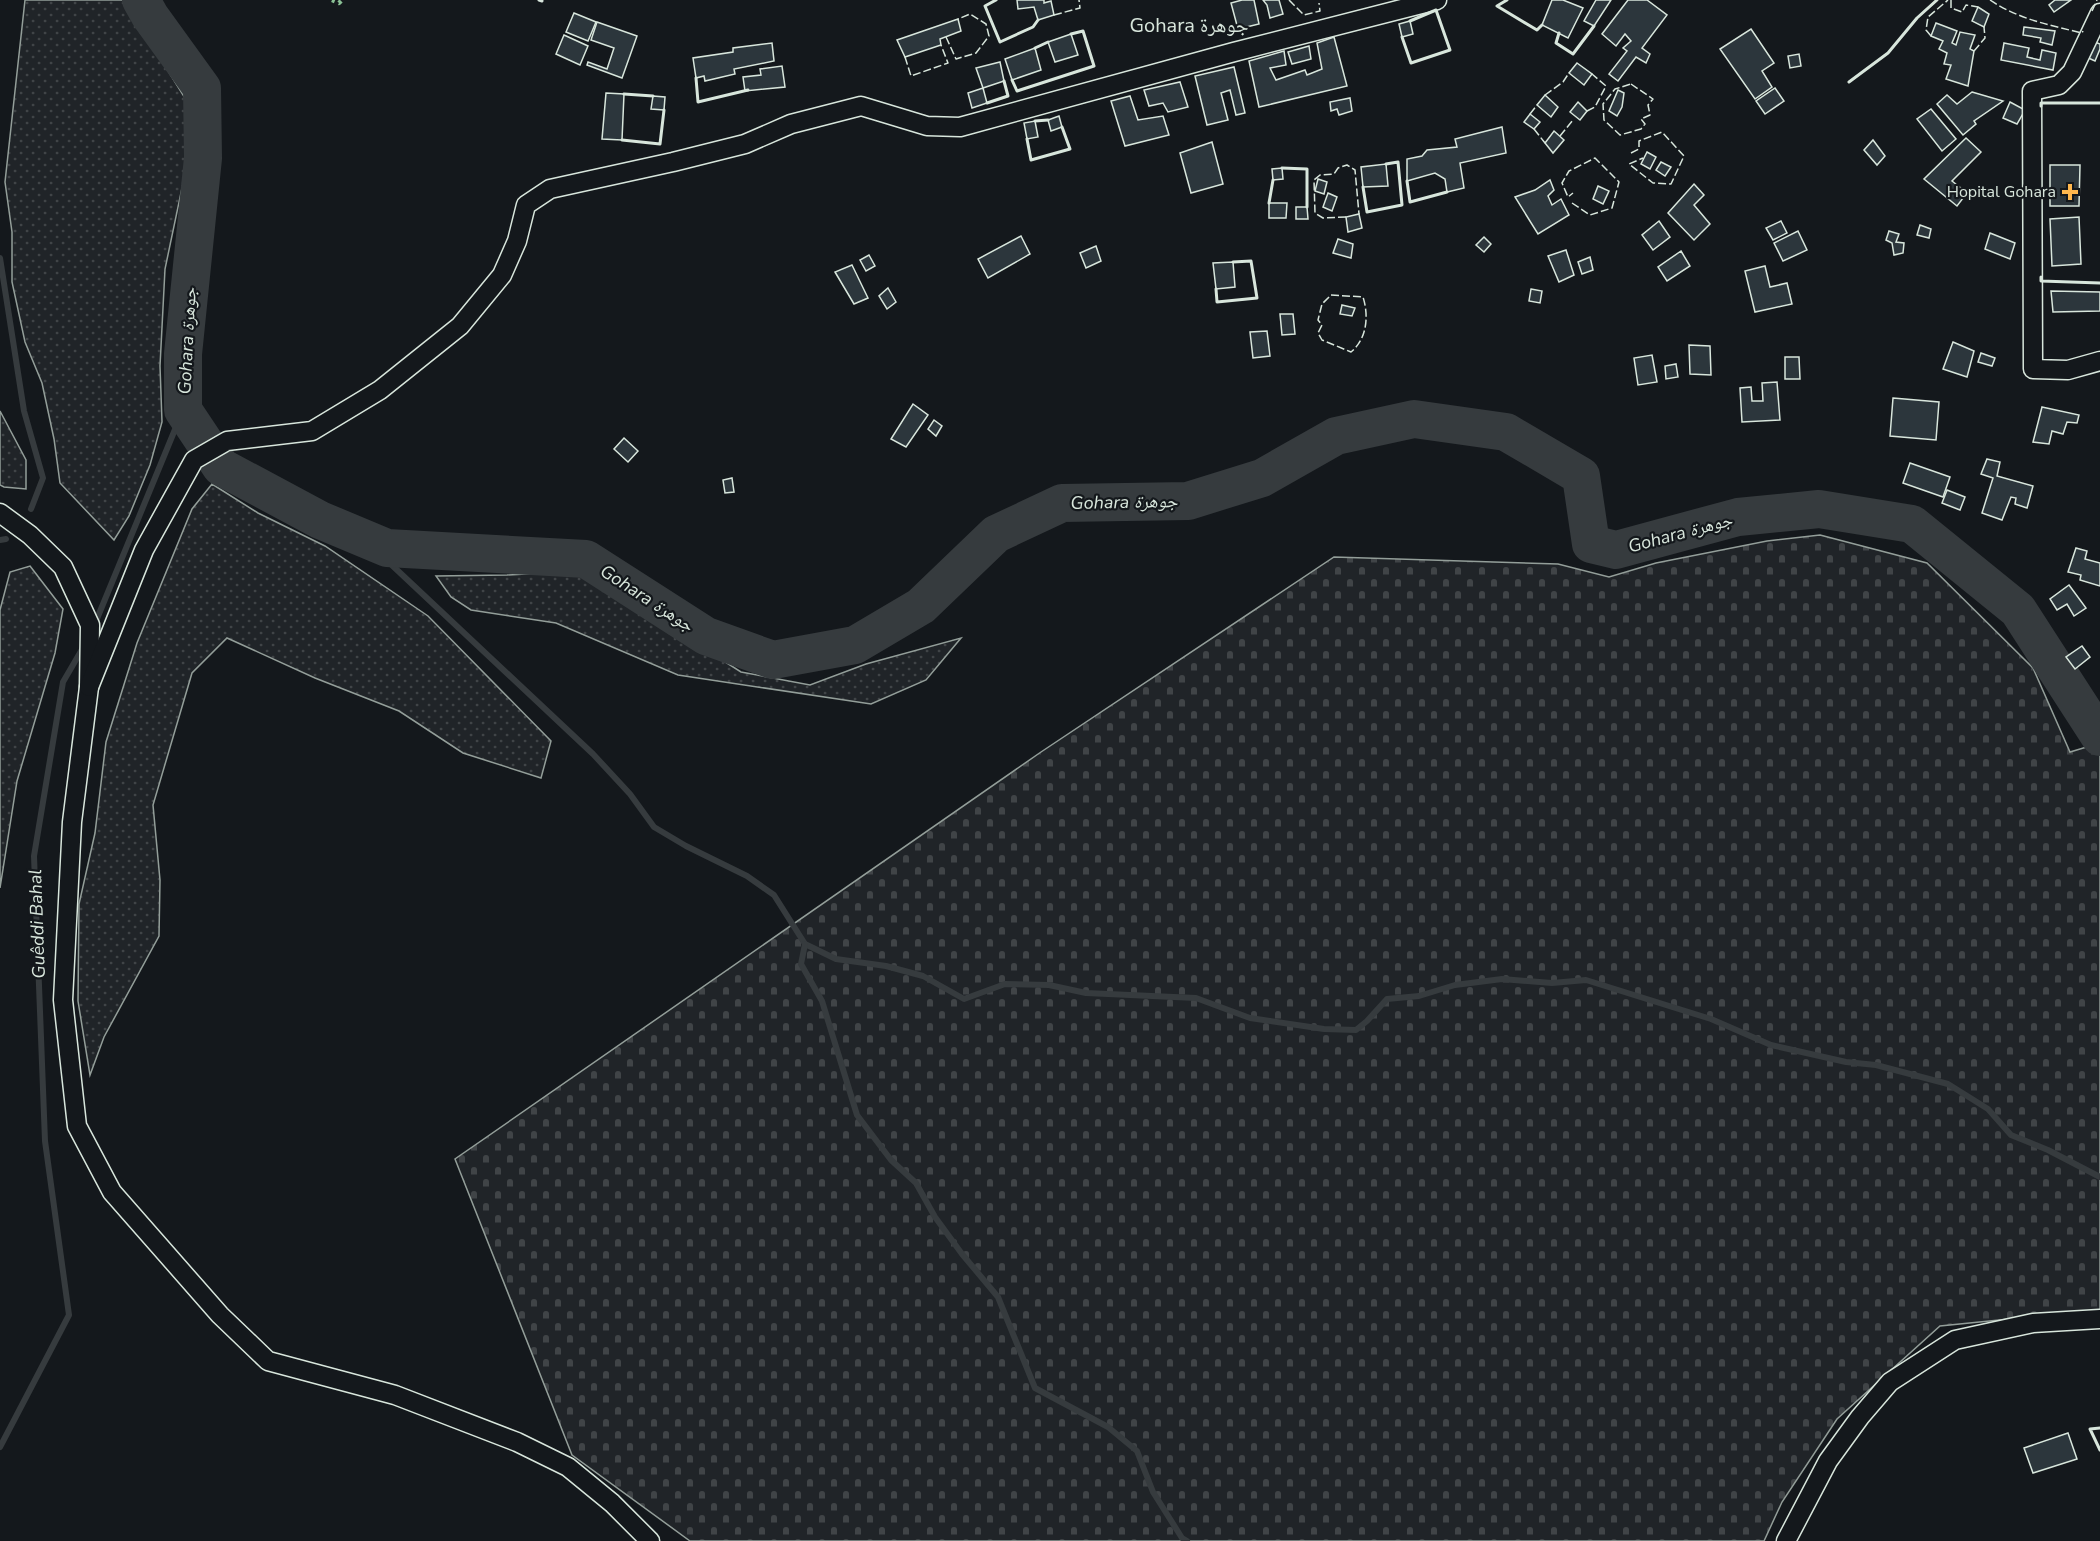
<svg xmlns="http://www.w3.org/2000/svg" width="2100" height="1541" font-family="'Nunito Sans','Noto Naskh Arabic',sans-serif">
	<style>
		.grass { fill: url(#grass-dots); stroke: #939e99; stroke-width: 1.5 }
		.cemetery { fill: url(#cemetery-stones); stroke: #939e99; stroke-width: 1.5 }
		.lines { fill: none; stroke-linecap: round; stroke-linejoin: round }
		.stream { stroke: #363b3e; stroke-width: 6 }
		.river { stroke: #363b3e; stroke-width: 38 }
		.building { fill: #2c363c; stroke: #d8e6dc; stroke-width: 1.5 }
		.street-casing { stroke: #d8e6dc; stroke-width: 21 }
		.street { stroke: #14181c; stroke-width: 18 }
		.hedge { stroke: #8ac095; stroke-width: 4.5; stroke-dasharray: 3 4.5; stroke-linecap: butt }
		.fence { stroke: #d8e6dc; stroke-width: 1.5; stroke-dasharray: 8 3; stroke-linecap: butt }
		.wall { stroke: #d8e6dc; stroke-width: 3 }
		.poi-dot { fill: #ffb74d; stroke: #14181c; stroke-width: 2 }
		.labels { text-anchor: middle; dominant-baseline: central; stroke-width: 4.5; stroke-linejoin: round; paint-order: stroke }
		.poi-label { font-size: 16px; fill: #d8e6dc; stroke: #14181c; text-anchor: end }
		.water-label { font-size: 18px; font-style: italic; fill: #d8e6dc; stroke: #14181c }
		.quarter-label { font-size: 20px; fill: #d8e6dc; stroke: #14181c }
	</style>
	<defs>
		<pattern id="grass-dots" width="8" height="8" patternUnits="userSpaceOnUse" patternTransform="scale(1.5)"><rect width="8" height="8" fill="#202428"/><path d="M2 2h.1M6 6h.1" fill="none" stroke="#404447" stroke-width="1.8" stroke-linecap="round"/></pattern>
		<pattern id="cemetery-stones" width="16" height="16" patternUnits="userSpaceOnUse" patternTransform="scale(1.5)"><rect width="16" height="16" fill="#202428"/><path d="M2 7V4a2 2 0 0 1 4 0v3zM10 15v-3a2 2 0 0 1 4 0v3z" fill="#404447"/></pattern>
	</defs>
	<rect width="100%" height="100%" fill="#14181c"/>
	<!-- grass -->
	<g class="grass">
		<path d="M25,0H124L185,98L186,169L165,269L160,366L162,422L150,465L129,516L114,540L60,483L54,439L42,383L25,342L12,282V232L5,182Z"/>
		<path d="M0,411L26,460V489L4,487L0,485Z"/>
		<path d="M212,484L258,513L325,546L428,616L551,741L541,778L463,753L399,711L315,678L227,638L192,673L153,805L160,880L159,936L104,1037L90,1075L78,1001L79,904L95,833L106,742L137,643L192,509Z"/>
		<path d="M30,566L63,609L55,653L17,781L0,888V610L10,572Z"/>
		<path d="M582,571L741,672L810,685L866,664L961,638L926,680L871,704L678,675L556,623L471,610L451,597L436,576L507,575Z"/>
	</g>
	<!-- cemetery -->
	<path class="cemetery" d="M1820,535L1927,563L2033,668L2070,752L2100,743V1310L1940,1326L1837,1419L1782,1502L1764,1541H690L572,1455L455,1159L1041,752L1334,557L1558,564L1609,577L1656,563L1767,541Z"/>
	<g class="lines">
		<!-- stream -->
		<g class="stream">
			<path d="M0,258L24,411L43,478L31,509"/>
			<path d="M363,538L593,754L630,794L654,827L686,846L747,876L774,895L805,944L836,959L886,966L923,976L964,999L1005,984L1049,985L1086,993L1196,998L1250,1018L1324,1029L1356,1030L1367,1021L1387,999L1419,996L1455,985L1502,979L1552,983L1586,980L1711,1019L1771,1045L1846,1062L1876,1065L1948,1084L1988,1109L2011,1135L2048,1150L2100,1177"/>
			<path d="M0,540L6,539"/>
			<path d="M94,626L183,410"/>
			<path d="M805,944L801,964L822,1001L857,1115L891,1160L916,1183L935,1217L962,1254L998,1297L1035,1388L1108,1427L1137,1451L1153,1492L1182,1538L1187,1541"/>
			<path d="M0,1447L69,1315L45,1141L34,856L63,682L84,646"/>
		</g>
		<!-- river -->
		<path class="river" d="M141,0L150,16L202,88L203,158L183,354V410L221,467L320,520L387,548L586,559L706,636L773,660L855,645L921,606L996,534L1062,503L1188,501L1262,478L1336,436L1414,419L1506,432L1581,476L1591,544L1616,550L1738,517L1819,509L1912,524L2018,610L2100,737"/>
	</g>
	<!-- building -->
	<g class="building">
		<path d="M1017,0H1044V3L1051,1L1054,15L1038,20L1034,7L1018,9Z"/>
		<path d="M1242,0H1254L1259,24L1238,29L1231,3Z"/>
		<path d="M1263,0H1279L1283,14L1270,18L1267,5Z"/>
		<path d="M1552,0H1563L1583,8L1568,38L1542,25Z"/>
		<path d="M1596,0H1611L1594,26L1584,21Z"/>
		<path d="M1628,0H1647L1667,15L1642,48L1650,54L1646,63L1636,57L1618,81L1609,74L1627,51L1623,48L1631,41L1625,34L1616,46L1602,34Z"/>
		<path d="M2055,0H2071L2054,12L2049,5Z"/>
		<path d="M1978,7L1989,14L1984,27L1972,21Z"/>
		<path d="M574,13L596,22L588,41L566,32Z"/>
		<path d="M958,19L961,31L940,39L941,45L905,57L897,40Z"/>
		<path d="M1410,21L1413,34L1402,37L1399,24Z"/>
		<path d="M597,22L637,36L622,78L587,65L588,62L607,69L614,48L591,40Z"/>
		<path d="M1936,23L1957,31L1952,43L1956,45L1960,32L1975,35L1970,49L1974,51L1968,86L1946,79L1951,65L1944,64L1947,53L1939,49L1943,41L1931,36Z"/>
		<path d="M2024,27L2055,31L2052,45L2040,42L2041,38L2023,35Z"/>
		<path d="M1751,29L1774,63L1762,71L1772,87L1755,99L1720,49Z"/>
		<path d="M1071,34L1078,55L1055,62L1048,42Z"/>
		<path d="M564,35L588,46L580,65L556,54Z"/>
		<path d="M1334,37L1347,86L1259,107L1249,61L1284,51L1286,65L1270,68L1276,80L1305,70L1307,75L1322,69L1317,43Z"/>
		<path d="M2090,40L2100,44V49L2095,61L2084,56Z"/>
		<path d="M772,43L774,61L734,69L735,74L705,81L704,76L696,78L693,58L733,52V48Z"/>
		<path d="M2004,43L2029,48L2027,57L2040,60L2042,50L2056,53L2053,70L2001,60Z"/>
		<path d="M1309,46L1311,59L1292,64L1288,52Z"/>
		<path d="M1035,48L1041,70L1012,80L1005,59Z"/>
		<path d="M1799,54L1801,66L1790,68L1788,56Z"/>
		<path d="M1000,62L1004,81L983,88L976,68Z"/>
		<path d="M1577,63L1592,74L1584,85L1569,73Z"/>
		<path d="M782,66L785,87L745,91L743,77L761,75L760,69Z"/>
		<path d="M1234,67L1245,113L1236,115L1230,90L1221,93L1228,120L1207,125L1195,76Z"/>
		<path d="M1180,82L1188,107L1168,112L1163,103L1149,106L1144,90Z"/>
		<path d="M983,88L987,103L972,108L968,93Z"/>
		<path d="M1775,88L1784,101L1765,114L1756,101Z"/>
		<path d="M1618,90L1624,93L1622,107L1617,116L1609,111Z"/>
		<path d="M1972,92L2003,101L1974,121L1976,124L1963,135L1937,104L1947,95L1957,104Z"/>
		<path d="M606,93L624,94L622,140L602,139Z"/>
		<path d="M1545,95L1558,107L1551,117L1537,105Z"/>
		<path d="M653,96L665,97L664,110L651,109Z"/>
		<path d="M1130,96L1138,120L1163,116L1169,135L1125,146L1111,101Z"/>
		<path d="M1350,98L1352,111L1339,115L1337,109L1331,111L1330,102Z"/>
		<path d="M1578,102L1587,111L1580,120L1570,112Z"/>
		<path d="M2010,102L2025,110L2017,124L2003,118Z"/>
		<path d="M1931,109L1956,139L1942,151L1917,119Z"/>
		<path d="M1530,114L1540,122L1534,129L1524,122Z"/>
		<path d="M1059,116L1062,127L1051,131L1048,120Z"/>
		<path d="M1035,121L1038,137L1027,139L1024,123Z"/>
		<path d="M1502,127L1506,153L1460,163L1464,188L1447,192L1445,179L1435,173L1407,181V159L1422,156L1427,150L1457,147L1455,139Z"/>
		<path d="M1554,131L1564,140L1553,153L1545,143Z"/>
		<path d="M1966,138L1981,152L1952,181L1967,193L1957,206L1924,179Z"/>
		<path d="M1873,140L1885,156L1877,165L1864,150Z"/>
		<path d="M1212,142L1223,184L1191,193L1180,153Z"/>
		<path d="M1647,152L1656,157L1650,169L1641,164Z"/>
		<path d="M1661,162L1671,167L1665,176L1656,170Z"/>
		<path d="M1386,164L1388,186L1363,187L1361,167Z"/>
		<path d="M2050,165H2080L2079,206H2050Z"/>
		<path d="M1282,168L1283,179L1273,180L1272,169Z"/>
		<path d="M1318,179L1327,182L1324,194L1315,191Z"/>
		<path d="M1550,180L1554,190L1548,196L1552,205L1561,199L1569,215L1538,234L1515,197L1535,190Z"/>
		<path d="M1694,184L1704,195L1694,205L1710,224L1694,240L1668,213Z"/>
		<path d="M1598,186L1609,191L1603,204L1593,199Z"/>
		<path d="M1328,193L1337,197L1332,211L1323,207Z"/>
		<path d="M1269,203H1287L1286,218H1269Z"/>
		<path d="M1296,207H1307L1308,219H1296Z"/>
		<path d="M1359,214L1362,228L1348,232L1346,217Z"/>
		<path d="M2079,217L2081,264L2052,266L2050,219Z"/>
		<path d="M1659,221L1670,237L1653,250L1642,235Z"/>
		<path d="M1781,221L1787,233L1773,240L1766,228Z"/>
		<path d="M1920,225L1931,229L1929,238L1917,235Z"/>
		<path d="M1798,231L1807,250L1783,261L1774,243Z"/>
		<path d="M1889,231L1899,234L1896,242L1904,243L1903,253L1894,255L1892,243L1886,240Z"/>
		<path d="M1990,233L2015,243L2010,259L1985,249Z"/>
		<path d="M1021,236L1030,254L988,278L978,259Z"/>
		<path d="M1484,237L1491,244L1484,252L1476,245Z"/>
		<path d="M1338,239L1353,244L1351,258L1333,253Z"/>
		<path d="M1096,246L1101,261L1086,268L1080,253Z"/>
		<path d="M1566,250L1574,275L1559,282L1548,256Z"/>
		<path d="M1681,251L1690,266L1667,281L1658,267Z"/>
		<path d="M869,255L875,266L866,271L860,260Z"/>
		<path d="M1590,257L1593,270L1582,274L1578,262Z"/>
		<path d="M1233,262L1235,287L1216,289L1213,263Z"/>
		<path d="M852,265L868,298L854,304L835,272Z"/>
		<path d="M1765,266L1770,287L1787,283L1792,304L1755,312L1745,271Z"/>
		<path d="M888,288L896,302L887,309L879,296Z"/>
		<path d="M1531,289L1542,291L1540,303L1529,301Z"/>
		<path d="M2051,291L2100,292V311L2053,312Z"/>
		<path d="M1342,305L1355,308L1352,316L1340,314Z"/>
		<path d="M1280,314H1293L1295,334L1282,335Z"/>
		<path d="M1267,331L1270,356L1253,358L1250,332Z"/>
		<path d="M1953,342L1974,351L1967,377L1943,369Z"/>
		<path d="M1689,345L1710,346L1711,375L1690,374Z"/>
		<path d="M1981,353L1995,358L1992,366L1978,362Z"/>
		<path d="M1652,355L1657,382L1638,385L1634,358Z"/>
		<path d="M1785,357H1799L1800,379H1785Z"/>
		<path d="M1676,364L1678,377L1666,379L1665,366Z"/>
		<path d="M1777,382L1780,420L1742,422L1740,388L1751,387L1752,401H1763L1762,383Z"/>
		<path d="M1893,398L1939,402L1936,440L1890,436Z"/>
		<path d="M913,404L928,415L906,447L891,439Z"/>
		<path d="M2042,407L2079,415L2077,423L2067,422L2063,434L2052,431L2049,444L2033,442Z"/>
		<path d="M934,420L942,426L936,436L928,429Z"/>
		<path d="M624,438L638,451L628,462L614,449Z"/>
		<path d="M1987,459L2000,462L1997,476L2033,486L2027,508L2015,504L2016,498L2011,497L2002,520L1982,513L1993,478L1981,474Z"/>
		<path d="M1910,463L1950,477L1943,497L1903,483Z"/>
		<path d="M732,478L734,492L725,493L723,480Z"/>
		<path d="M1947,490L1965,497L1960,510L1942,503Z"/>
		<path d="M2076,548L2087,551L2085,559L2100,563V586L2080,580L2081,575L2068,572Z"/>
		<path d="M2069,585L2086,608L2074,616L2067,604L2057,610L2050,599Z"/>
		<path d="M2082,646L2090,657L2075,669L2066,657Z"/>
		<path d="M2068,1433L2077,1459L2033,1473L2024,1448Z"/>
	</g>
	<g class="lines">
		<!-- street casing -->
		<g class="street-casing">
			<g id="street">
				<path d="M2100,13L2072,72L2059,85L2032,91L2033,369L2068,370L2100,361"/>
				<path d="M0,513L30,535L63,567L90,625L89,687L72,822L63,1000L77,1126L112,1192L220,1315L268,1361L395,1395L517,1442L568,1467L612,1503L650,1541"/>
				<path d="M89,687L144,550L194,460L227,441L312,431L380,390L460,326L502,275L517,241L526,205L550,189L673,162L745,144L791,124L861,106L927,126L960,127L1234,52L1437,0"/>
				<path d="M1786,1541L1828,1461L1860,1417L1890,1382L1955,1340L2033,1323L2100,1319"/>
			</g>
		</g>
		<!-- street -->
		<use href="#street" class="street"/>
		<!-- hedge -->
		<path class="hedge" d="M332,0L339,3L342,0"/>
		<!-- fence -->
		<g class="fence">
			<path d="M1289,0L1304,15L1320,11L1319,3"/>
			<path d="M1951,0V8L1962,12L1966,5L1978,7"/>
			<path d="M1990,0C2018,19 2049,25 2082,33L2083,31"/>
			<path d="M2092,11L2097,0"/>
			<path d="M1054,15L1080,8L1079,0"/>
			<path d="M1931,36L1926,30L1928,17L1948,0"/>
			<path d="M946,37L956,59L976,53L989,36L986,24L970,14L958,19"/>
			<path d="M1974,51L1985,38L1984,27"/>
			<path d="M905,57L911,76L948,63L941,45"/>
			<path d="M1631,84L1653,99L1648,105L1650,115L1641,119L1645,124L1641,129L1620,135L1604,120L1603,104L1615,89Z"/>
			<path d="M1545,95L1563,82L1569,73"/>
			<path d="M1587,111L1595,107L1606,86L1592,74"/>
			<path d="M1530,114L1537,105"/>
			<path d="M1534,129L1545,143"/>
			<path d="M1560,136L1573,120"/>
			<path d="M1631,153L1639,149V141L1662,132L1684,156L1671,184L1653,183L1629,164L1643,158"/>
			<path d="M1572,203L1590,215L1612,208L1619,182L1595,158L1569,171L1562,183L1568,197L1573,193"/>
			<path d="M1346,217L1323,218L1315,213L1314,180L1320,175L1334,174L1338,168L1347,165L1355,170L1359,214"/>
			<path d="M1331,295L1363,297C1369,316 1367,339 1351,352L1322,340L1318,333L1322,325L1318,320L1322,304Z"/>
		</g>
		<!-- wall -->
		<g class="wall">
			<path d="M539,0L542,1"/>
			<path d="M996,0L985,6L1000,42L1033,27L1038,20"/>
			<path d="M1507,0L1497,6L1537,30L1542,25"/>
			<path d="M1559,33L1556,43L1573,54L1594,26"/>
			<path d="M1402,37L1411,63L1450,50L1436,10L1410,21"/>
			<path d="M1035,48L1048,42"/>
			<path d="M696,78L698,102L748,90"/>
			<path d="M1012,80L1017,91L1094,66L1083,31L1071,34"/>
			<path d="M1849,82L1888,53L1917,18L1937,0"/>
			<path d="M624,94L653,96"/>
			<path d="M987,103L1008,96L1004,81"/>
			<path d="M2041,106V103H2100"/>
			<path d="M1035,121L1048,120"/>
			<path d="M1027,139L1031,160L1070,149L1062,127"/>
			<path d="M622,140L660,144L664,110"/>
			<path d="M1282,168L1307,169V207"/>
			<path d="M1407,181L1410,202L1447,192"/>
			<path d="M1363,187L1367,212L1402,205L1398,162L1386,164"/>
			<path d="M1269,203L1273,180"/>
			<path d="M2041,277V281L2100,283"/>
			<path d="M1216,289L1217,302L1257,298L1251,261L1233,262"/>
			<path d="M2100,1428L2090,1429L2100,1450"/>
		</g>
	</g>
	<!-- markers -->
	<path class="poi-dot" d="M2067 183h6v6h6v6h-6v6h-6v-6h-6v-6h6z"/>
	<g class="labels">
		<!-- poi labels -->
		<g class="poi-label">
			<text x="2056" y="192">Hopital Gohara</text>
		</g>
		<!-- water labels -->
		<g class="water-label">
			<text transform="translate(187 341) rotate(-87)">Gohara جوهرة</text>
			<text transform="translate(1124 502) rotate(-1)">Gohara جوهرة</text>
			<text transform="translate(1680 533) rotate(-15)">Gohara جوهرة</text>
			<text transform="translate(647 598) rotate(33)">Gohara جوهرة</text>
			<text transform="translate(37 924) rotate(-92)">Guêddi Bahal</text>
		</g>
		<!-- quarter labels -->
		<g class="quarter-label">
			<text x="1189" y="25">Gohara جوهرة</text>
		</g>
	</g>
</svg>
